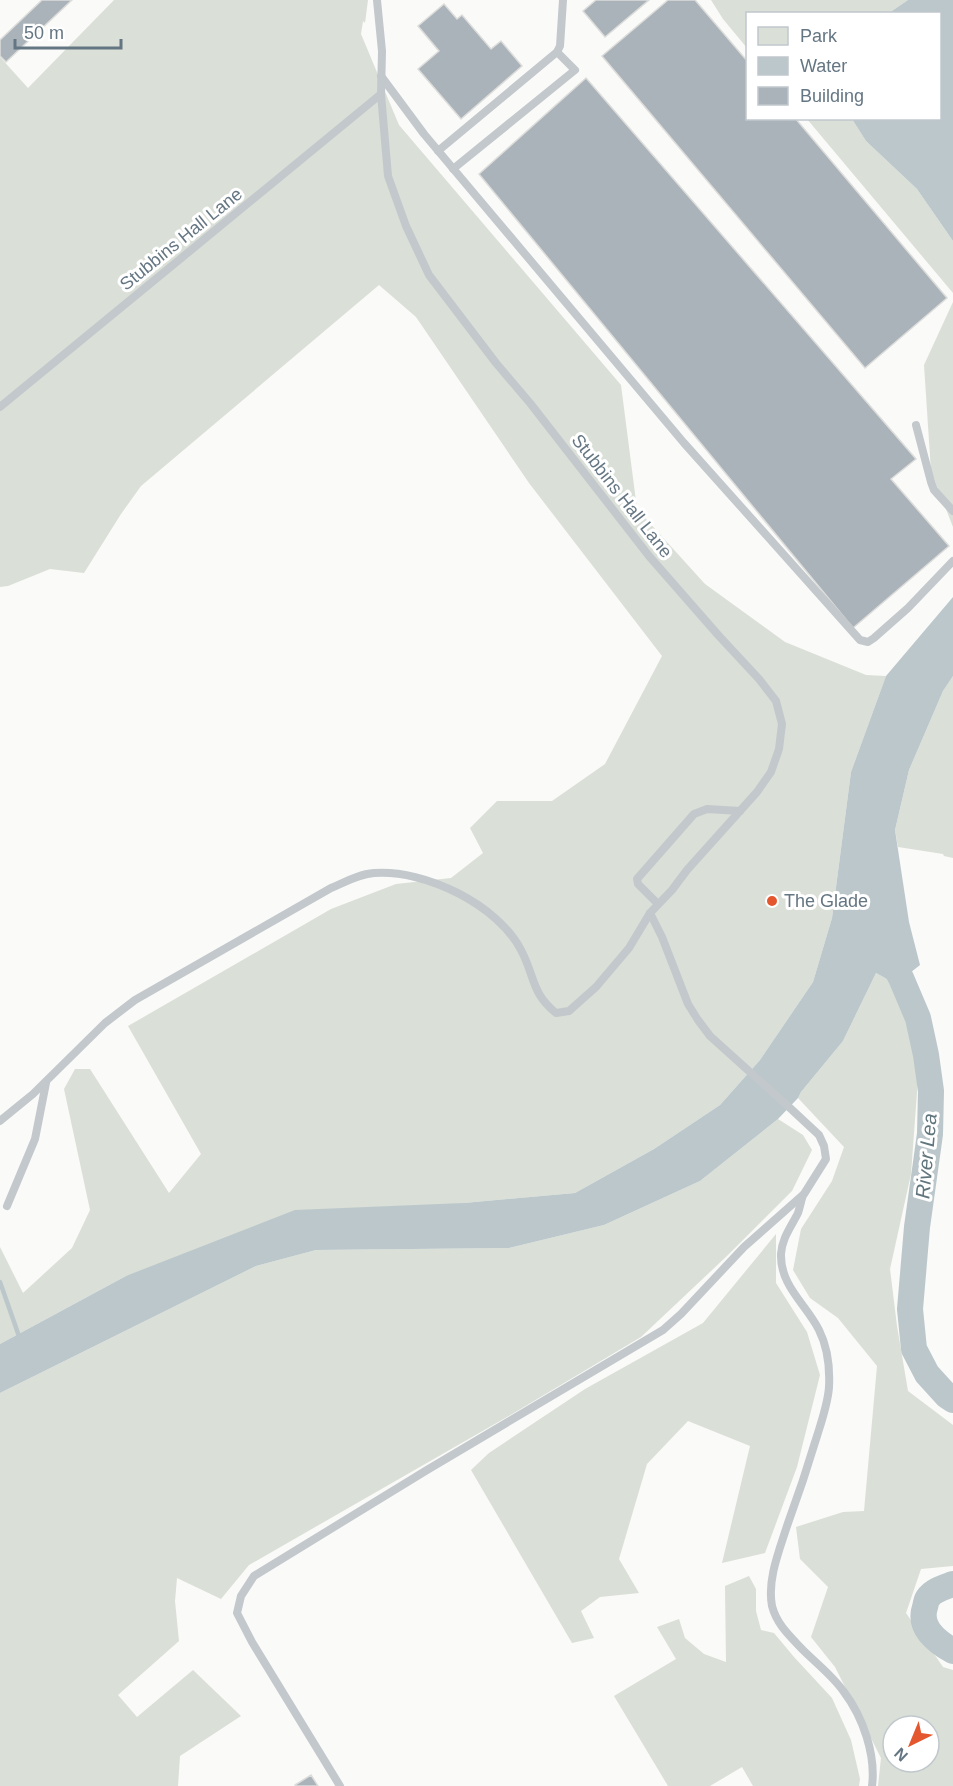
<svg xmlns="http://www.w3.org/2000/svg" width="953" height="1786" font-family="Helvetica,sans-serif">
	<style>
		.green { fill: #dadfd7; fill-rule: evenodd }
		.water { fill: #bbc7cb }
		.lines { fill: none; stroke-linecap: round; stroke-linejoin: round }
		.stream { stroke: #bbc7cb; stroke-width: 4.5 }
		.river { stroke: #bbc7cb; stroke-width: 26 }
		.building { fill: #aab3b9; stroke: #dcdcda; stroke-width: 1.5 }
		.lane { stroke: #c3c8cc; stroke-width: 8 }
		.poi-dot { fill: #e4572e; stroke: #fff; stroke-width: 2 }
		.labels { text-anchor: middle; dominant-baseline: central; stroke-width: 6; stroke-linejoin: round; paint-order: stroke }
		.street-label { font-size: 18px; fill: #657683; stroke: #fff }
		.poi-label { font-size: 18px; fill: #657683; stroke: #fff; text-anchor: start }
		.water-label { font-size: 20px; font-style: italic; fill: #60757c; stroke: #fff }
	</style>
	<rect width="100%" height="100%" fill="#fafaf8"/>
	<!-- green -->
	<g class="green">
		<path d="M114,0H368L365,23L363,21L361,34L399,125L621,385L637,509L705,584L785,642L866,675L886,676L851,772L832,918L813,982L760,1060L720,1105L654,1149L575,1193L464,1203L126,1276L0,1344V1247L23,1293L72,1248L90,1210L64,1089L75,1069H90L169,1193L201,1154L128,1026L331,909L396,884L451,878L483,853L470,828L497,801H552L605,764L662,656L529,483L416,317L379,285L141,486L121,514L84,573L50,569L8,586L0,587V57L28,88Z"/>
		<path d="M711,0H908L889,13L748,14L747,48L723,19Z"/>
		<path d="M807,119H852L866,141L917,189L953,241V293Z"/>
		<path d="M953,302V527L931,471L924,365Z"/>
		<path d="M953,676V858L944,856L943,854L898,847L895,830L909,770L943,691Z"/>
		<path d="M876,973L896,984L919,1065L911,1174L890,1269L897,1326L908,1391L953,1425V1566L921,1569L906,1613L943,1667L953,1670V1786H878L881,1758L835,1667L811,1637L828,1587L800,1559L796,1527L843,1512L864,1511L877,1366L838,1318L810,1298L793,1270L801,1229L832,1181L844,1147L798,1098L801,1092L843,1041ZM893,1726H929V1762H893Z"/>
		<path d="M778,1119L803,1135L812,1150L792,1191L728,1255L641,1337L507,1417L249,1565L221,1599L177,1578L175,1601L179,1641L118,1695L137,1717L193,1670L241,1716L180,1756L178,1786H0V1393L256,1266L316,1250L509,1248L604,1225L700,1181Z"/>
		<path d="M776,1234V1283L807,1332L820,1375L797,1467L765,1553L722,1563L750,1446L688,1421L647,1464L619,1559L639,1593L600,1597L581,1611L594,1638L572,1643L471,1470L489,1453L585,1389L703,1323Z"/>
		<path d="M749,1576L756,1589V1611L761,1630L774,1633L794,1657L832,1698L851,1740L860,1779L859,1786H753L742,1767L710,1786H668L614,1696L676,1659L657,1627L679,1619L685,1638L704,1654L726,1662L725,1586Z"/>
	</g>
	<!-- water -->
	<g class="water">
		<path d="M908,0H953V241L917,189L866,141L852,119L940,118V14L889,13Z"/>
		<path d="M953,597V676L943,691L909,770L895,830L909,922L920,965L896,984L876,973L843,1041L801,1092L798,1098L778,1119L700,1181L604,1225L509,1248L316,1250L256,1266L0,1393V1344L126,1276L295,1210L464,1203L575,1193L654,1149L720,1105L760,1060L813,982L832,918L851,772L886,676Z"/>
	</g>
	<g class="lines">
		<!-- stream -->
		<path class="stream" d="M0,1282L20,1339"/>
		<!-- river -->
		<g class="river">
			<path d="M885,948L901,978L918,1018L926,1055L931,1091L930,1134L917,1227L910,1309L914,1349L927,1374L947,1396L953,1400"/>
			<path d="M953,1584C945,1587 933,1590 928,1598C926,1600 926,1604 925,1607C918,1628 937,1642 953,1651"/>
		</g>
	</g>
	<!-- building -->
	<g class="building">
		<path d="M42,0H72L6,62L0,56V40Z"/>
		<path d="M596,0H649L605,37L583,11Z"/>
		<path d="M668,0H695L748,62V118H795L947,298L865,368L602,56Z"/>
		<path d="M444,4L457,19L462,15L491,49L501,41L522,66L461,119L418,69L439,51L418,26Z"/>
		<path d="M586,78L916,459L891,479L949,546L853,628L479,174Z"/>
		<path d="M311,1775L318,1786H296L295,1785Z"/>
	</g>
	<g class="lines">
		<!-- lane -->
		<g class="lane">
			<path d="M381,76L424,134L684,443L860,640L868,642L874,638L908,608L953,561"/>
			<path d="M438,151L557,52L560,46L563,0"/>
			<path d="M453,169L575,70L557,52"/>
			<path d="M0,407L381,94L382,51L377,0"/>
			<path d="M916,425L931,482L934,490L953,511"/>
			<path d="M658,904L638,884L637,879L694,814L707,809L740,811"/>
			<path d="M0,1121L33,1094L105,1023L135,1000L331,888C345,882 359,874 374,873C425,869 498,905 521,950C535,976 531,993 556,1013L569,1011L596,987L629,948L650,913L672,890L687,870L757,792L771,772L779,749L782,724L776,701L759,679L719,636L649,556L530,403L496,363L429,275L406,226L388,176L381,94"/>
			<path d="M803,1195C801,1201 800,1207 798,1213C791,1227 782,1238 781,1254C780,1286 806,1304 819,1330C828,1348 830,1367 829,1387C828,1403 822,1420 817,1436C808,1466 798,1496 787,1526C779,1551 767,1580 772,1606C777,1625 790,1636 803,1650C816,1663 833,1676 844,1692C863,1717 876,1755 872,1786"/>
			<path d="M7,1206L35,1139L46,1083"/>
			<path d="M340,1786L252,1642L237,1613L241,1596L254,1576L427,1470L663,1330L681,1314L744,1247L804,1194L826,1159L824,1146L819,1135L790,1108L710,1036L698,1020L688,1004L662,937L650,913"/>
		</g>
	</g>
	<!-- markers -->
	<circle class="poi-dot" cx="772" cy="901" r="6"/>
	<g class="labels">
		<!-- street labels -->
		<g class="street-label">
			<text transform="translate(181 239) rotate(-39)">Stubbins Hall Lane</text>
			<text transform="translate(622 496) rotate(52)">Stubbins Hall Lane</text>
		</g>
		<!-- poi labels -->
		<g class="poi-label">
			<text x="784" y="901">The Glade</text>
		</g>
		<!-- water labels -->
		<g class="water-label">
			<text transform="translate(926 1156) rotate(-85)">River Lea</text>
		</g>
	</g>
	<!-- legend -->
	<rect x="746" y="12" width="195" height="108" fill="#ffffff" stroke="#c1c8cd" stroke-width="1.5"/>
	<rect x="758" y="27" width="30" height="18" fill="#dadfd7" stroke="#c1c8cd" stroke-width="1.5"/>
	<text x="800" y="42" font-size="18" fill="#657683">Park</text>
	<rect x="758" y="57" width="30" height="18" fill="#bbc7cb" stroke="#c1c8cd" stroke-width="1.5"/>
	<text x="800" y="72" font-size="18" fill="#657683">Water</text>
	<rect x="758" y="87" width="30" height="18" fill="#aab3b9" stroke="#c1c8cd" stroke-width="1.5"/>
	<text x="800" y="102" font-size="18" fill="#657683">Building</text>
	<!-- north arrow -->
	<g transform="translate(911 1744) rotate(223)"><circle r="28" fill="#ffffff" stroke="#c1c8cd" stroke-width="1.5"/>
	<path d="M0-4.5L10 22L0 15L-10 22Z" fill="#e4572e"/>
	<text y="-9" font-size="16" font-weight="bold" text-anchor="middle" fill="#657683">N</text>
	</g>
	<!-- scale -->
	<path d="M15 39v9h106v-9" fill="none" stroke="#657683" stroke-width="3"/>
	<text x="24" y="39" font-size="18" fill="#657683" stroke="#ffffff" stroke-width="4.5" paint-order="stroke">50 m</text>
</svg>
